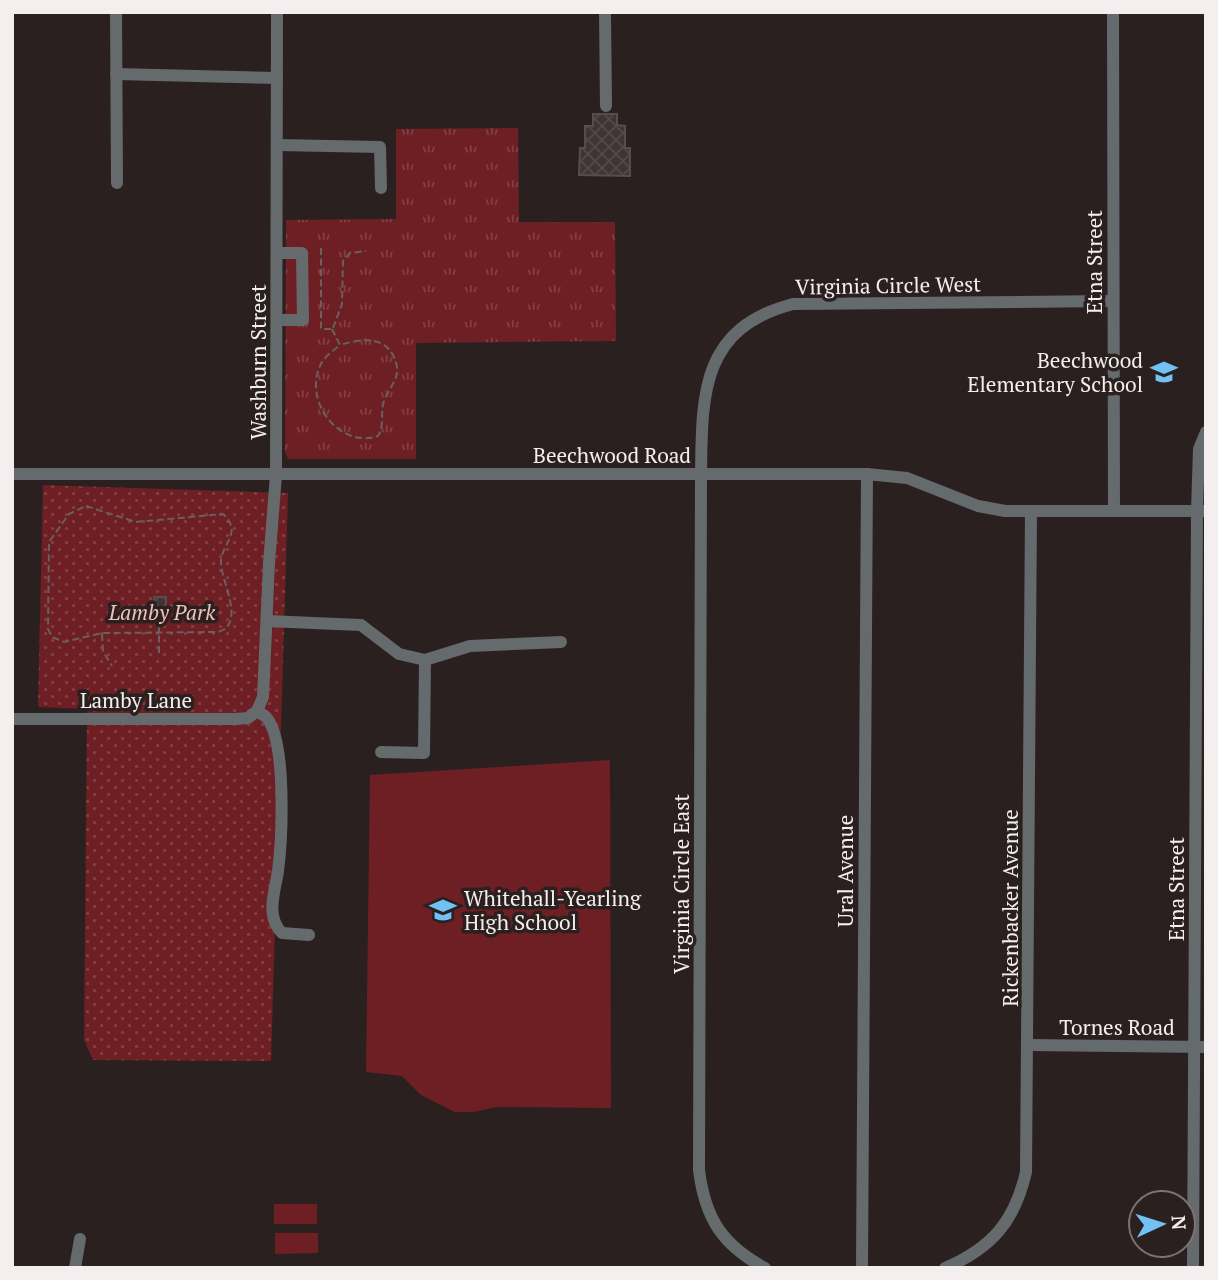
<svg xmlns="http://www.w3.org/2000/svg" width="1218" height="1280" font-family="'PT Serif',serif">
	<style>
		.grass { fill: url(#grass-tufts) }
		.park { fill: url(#park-dots) }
		.pitch { fill: #6e1f24 }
		.building { fill: url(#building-cross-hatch); stroke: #594d4c; stroke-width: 2 }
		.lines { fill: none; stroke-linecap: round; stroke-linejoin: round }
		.path { stroke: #696060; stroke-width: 2; stroke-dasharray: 7 3.5; stroke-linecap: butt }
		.minor { stroke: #656a6d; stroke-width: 12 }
		.labels { text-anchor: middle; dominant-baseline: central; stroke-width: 7; stroke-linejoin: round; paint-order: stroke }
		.street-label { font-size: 21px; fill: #f5eeee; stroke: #2a2020 }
		.poi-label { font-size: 21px; fill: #f5eeee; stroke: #2a2020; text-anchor: end }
		.park-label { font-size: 21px; font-style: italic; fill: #f2bfbd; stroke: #2a2020 }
	</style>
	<defs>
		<pattern id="grass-tufts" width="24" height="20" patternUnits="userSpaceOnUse" patternTransform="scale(1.75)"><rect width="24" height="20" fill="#6e1f24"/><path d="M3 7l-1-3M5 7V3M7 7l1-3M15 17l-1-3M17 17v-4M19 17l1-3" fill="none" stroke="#834044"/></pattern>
		<pattern id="park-dots" width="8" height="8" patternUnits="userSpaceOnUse" patternTransform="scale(1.75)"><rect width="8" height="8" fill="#6e1f24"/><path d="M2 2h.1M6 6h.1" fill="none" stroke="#834044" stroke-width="1.8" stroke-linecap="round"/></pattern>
		<pattern id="building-cross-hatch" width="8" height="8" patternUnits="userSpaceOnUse" patternTransform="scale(1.75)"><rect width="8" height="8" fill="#403535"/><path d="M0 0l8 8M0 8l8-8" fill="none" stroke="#534949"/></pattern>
	</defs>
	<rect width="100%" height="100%" fill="#2a2020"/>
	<!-- grass -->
	<path class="grass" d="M518,128L519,222H615L616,341L416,343V459H288L285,451L286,220L396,219V129Z"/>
	<!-- park -->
	<path class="park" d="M43,485L288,493L271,1061L93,1060L84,1040L87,709L38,707Z"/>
	<!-- pitch -->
	<g class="pitch">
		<path d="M610,760L611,1108L496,1107L474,1112H455L421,1095L402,1076L366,1072L370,775Z"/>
		<rect x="274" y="1204" width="43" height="20"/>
		<path d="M275,1233H318V1253L275,1254Z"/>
	</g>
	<!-- building -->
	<g class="building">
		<path d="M593,114H617V125L625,126V148H630V176L579,175L580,148H585V126H593Z"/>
		<path d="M154,597H166V611L154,610Z"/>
	</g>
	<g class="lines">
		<!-- path -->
		<g class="path">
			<path d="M321,248V329H331"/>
			<path d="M333,328L342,304L343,261L350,253L366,251"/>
			<path d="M332,329L340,345C360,339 384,335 394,357C396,362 398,368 397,373C395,384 386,393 383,404C381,415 384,426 378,436C339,449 302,400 321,364C325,356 334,350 340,345"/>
			<path d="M86,506L136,522L223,514C244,533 220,544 221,564C222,583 246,624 218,632L102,633L64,642L52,637L48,629L49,542L69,514Z"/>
			<path d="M102,634L103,651L112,666"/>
			<path d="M159,653V614L176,615"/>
		</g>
		<!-- minor -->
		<g class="minor">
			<path d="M116,12L117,183"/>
			<path d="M605,12L606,106"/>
			<path d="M1113,12L1114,511"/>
			<path d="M116,74L277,78"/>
			<path d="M277,145L380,147L381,188"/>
			<path d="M277,320H303L302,253H278"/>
			<path d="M12,474H867L907,478L978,506L1005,511H1206"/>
			<path d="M267,621L361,625L399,654L425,660L470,646L561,642"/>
			<path d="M257,711L263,697L269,563L276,475L277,12"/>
			<path d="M257,711C260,713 264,715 266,717C287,740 282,840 278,871C275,892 265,916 282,933L309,935"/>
			<path d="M12,719H236L248,718L257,711"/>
			<path d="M381,752L424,753L425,660"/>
			<path d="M1028,1045L1206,1047"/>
			<path d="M75,1268L80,1239"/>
			<path d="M765,1268C722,1245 705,1218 699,1170L701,474C702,394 701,328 793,304L1113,301"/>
			<path d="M862,1268L867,474"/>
			<path d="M945,1268C992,1248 1015,1221 1026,1172L1031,512"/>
			<path d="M1193,1268L1197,511L1199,449L1206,432"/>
		</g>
	</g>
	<!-- icons -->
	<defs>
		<g id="school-bare" transform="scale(2.1)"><path d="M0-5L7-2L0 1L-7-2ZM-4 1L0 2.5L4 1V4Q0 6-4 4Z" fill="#72c1f5" stroke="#2a2020" stroke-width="2.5" paint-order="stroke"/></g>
	</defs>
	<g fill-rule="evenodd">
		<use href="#school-bare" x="1164" y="372"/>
		<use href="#school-bare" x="443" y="910"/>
	</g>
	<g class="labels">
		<!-- street labels -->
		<g class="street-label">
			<text transform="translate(1094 262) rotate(-90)">Etna Street</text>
			<text transform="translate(888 285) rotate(-1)">Virginia Circle West</text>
			<text transform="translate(258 362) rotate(-90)">Washburn Street</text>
			<text x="612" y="455">Beechwood Road</text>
			<text x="136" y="700">Lamby Lane</text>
			<text transform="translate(845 871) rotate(-90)">Ural Avenue</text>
			<text transform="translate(681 884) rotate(-90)">Virginia Circle East</text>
			<text transform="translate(1176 889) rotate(-90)">Etna Street</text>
			<text transform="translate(1010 908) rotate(-90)">Rickenbacker Avenue</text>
			<text x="1117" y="1027">Tornes Road</text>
		</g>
		<!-- poi labels -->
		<g class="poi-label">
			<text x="1143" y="360">Beechwood<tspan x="1143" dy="24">Elementary School</tspan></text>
			<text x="464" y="898" text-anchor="start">Whitehall-Yearling<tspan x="464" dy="24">High School</tspan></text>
		</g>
		<!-- park labels -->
		<g class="park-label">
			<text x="162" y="612">Lamby Park</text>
		</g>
	</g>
	<!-- border -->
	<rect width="1218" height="1280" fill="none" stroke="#f5eeee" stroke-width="28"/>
	<!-- north arrow -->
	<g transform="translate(1162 1224) rotate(86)"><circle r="33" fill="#2a2020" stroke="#7b7272" stroke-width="2"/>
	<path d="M0-5L12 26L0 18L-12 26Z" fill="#72c1f5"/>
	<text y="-10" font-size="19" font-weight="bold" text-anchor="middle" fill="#f5eeee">N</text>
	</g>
</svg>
